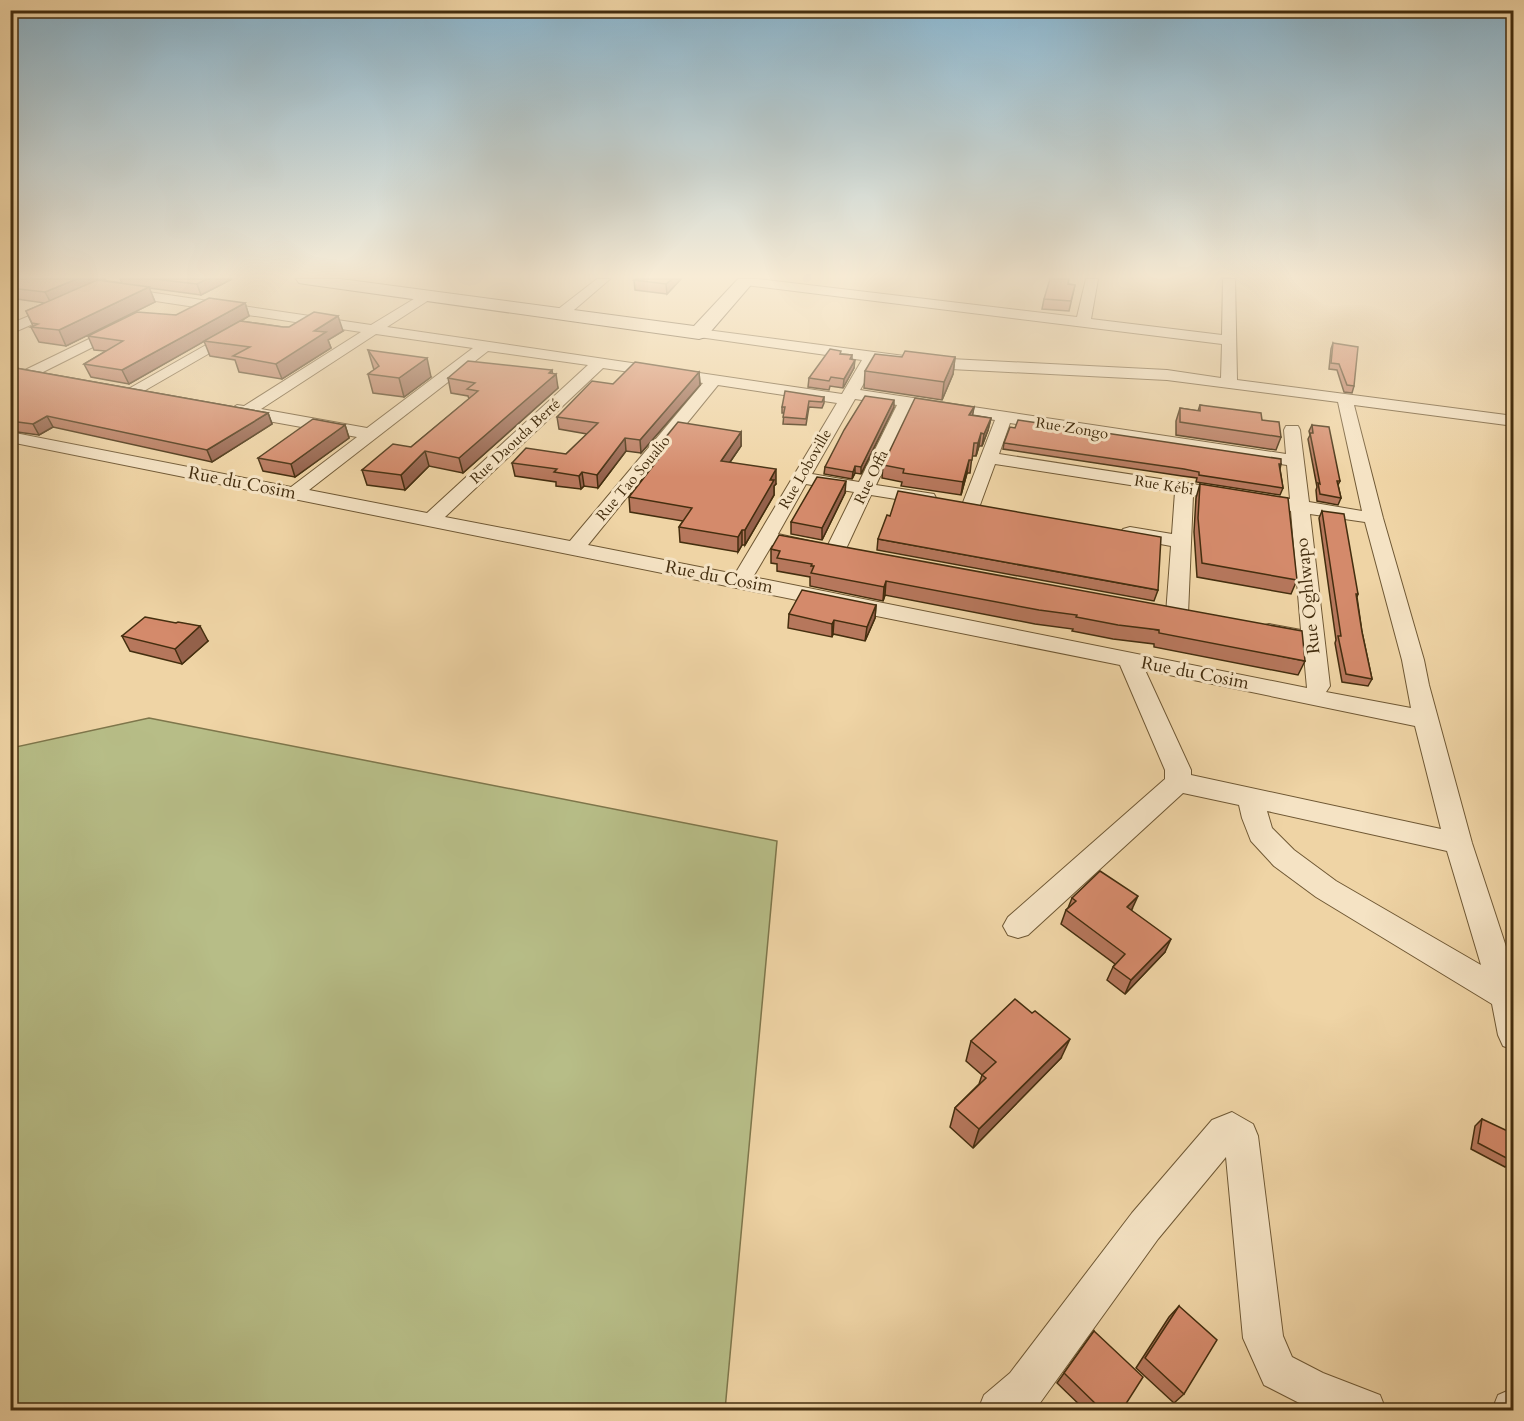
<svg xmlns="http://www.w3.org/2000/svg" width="1524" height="1421" font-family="Cardo,serif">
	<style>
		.green { fill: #b7bd87; stroke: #7e764b; stroke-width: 1.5 }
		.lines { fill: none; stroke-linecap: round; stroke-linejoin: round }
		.street-casing { stroke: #6f5834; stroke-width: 2 }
		.secondary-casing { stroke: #442e0f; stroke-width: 2 }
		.street { fill: #f5e3c4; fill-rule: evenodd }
		.secondary { fill: #f5e3c4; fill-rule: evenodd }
		.wall { fill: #b6775c; stroke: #442e0f; stroke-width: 1.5 }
		.shaded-wall { fill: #94614b; stroke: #442e0f; stroke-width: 1.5 }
		.building { fill: #d48a6b; stroke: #442e0f; stroke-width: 1.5 }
		.labels { text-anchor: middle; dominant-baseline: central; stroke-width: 6; stroke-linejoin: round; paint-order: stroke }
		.far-street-label { font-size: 15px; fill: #442e0f; stroke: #f5e3c4 }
		.street-label { font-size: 18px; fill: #442e0f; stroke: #f5e3c4 }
	</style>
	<rect width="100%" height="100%" fill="#efd4a5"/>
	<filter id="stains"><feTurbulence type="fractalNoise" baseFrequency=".00333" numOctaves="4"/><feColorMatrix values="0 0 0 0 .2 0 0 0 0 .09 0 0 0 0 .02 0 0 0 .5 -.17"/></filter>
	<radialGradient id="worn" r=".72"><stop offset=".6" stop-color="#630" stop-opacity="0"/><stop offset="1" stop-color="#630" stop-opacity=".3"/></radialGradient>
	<!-- green -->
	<path class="green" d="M149,718L777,841L725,1410H11V748Z"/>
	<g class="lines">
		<!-- street casing -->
		<g class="street-casing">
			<g id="street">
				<path d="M597,279H610L567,316H557L555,313L557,310Z"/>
				<path d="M740,279H757L1077,317L1086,279H1098L1091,319L1222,335L1223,279H1235L1237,380L1514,416V426L1354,405L1383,518L1424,660L1429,685L1472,843L1514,971V1050L1503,1046L1498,1035L1492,1004L1316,897L1274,866L1251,841L1242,818L1239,805L1183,793L1028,935L1018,938L1008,935L1003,926L1008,917L1165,779V770L1120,665L10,442V432L291,487L357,437L246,417L231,413L229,410L237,405L244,406L361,332L116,295L114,292L116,289L121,288L371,325L427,291L434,295L432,298L387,327L842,394L862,360L699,337L692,333L699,329L912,357L1167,370L1221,378L1222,344L745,285L740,284L739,281ZM376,334L473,348L367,428L261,409ZM488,351L588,365L427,513L309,490ZM876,362L912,367L1167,380L1338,402L1362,511L1309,502L1300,430L1298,426H1286L1284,430L1286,454L860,390ZM603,368L703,383L570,541L445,517ZM718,385L837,403L735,574L588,545ZM855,399L897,405L859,482L812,474ZM912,408L995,420L962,505L964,509H978L980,505L995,464L1175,492L1172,534L1130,527L1123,529L1120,533L1123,537L1171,546L1166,614L1169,619L1177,621L1185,619L1188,614L1193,495L1291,511L1301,630L1269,624L1261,626L1258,631L1261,636L1303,644L1307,688L753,577L772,545L807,552L814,550L817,546L814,542L778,534L806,484L854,492L825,551L828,555H842L845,551L871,495L927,504L934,502L936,498L934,494L876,485ZM1010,423L1287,465L1290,499L999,454ZM1310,514L1365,522L1402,660L1411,708L1326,692L1330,686ZM1145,670L1415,726L1441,829L1191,775V770ZM1267,811L1447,851L1481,965L1336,881L1294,850L1272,828Z"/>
				<path d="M60,303L65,304L67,307L65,310L10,334V324Z"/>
				<path d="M120,324L125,325L127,328L125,331L33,377L28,379L20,374L23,371Z"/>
				<path d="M236,328L243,332L241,335L137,395L131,397L123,392Z"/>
				<path d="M1232,1112L1253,1124L1258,1136L1283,1336L1292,1357L1323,1373L1380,1395L1386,1410H1313L1264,1385L1243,1338L1226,1157L1158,1239L1040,1403L1030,1410H978L984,1395L1010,1373L1132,1213L1212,1120Z"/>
				<path d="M1514,1388V1410H1492L1498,1395Z"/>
			</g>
		</g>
		<!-- secondary casing -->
		<g class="secondary-casing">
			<path id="secondary" d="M296,279H341L694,326L738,279H756L706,337L699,339L305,284L299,283Z"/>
		</g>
		<!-- street -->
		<use href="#street" class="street"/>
		<!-- secondary -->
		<use href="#secondary" class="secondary"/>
	</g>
	<!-- wall -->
	<g class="wall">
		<path d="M10,279H106L102,280L122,283L120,279H232L201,295L149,288L155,302L66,346L39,342L31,327L33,326L26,311L45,303L10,298Z"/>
		<path d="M681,279L667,294L635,290L634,280Z"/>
		<path d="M1068,284L1075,285L1069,311L1042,309L1044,299Z"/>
		<path d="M245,303L249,316L241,321L283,327L343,331L328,340L331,348L282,379L239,372L235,360L210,356L204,341L129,384L91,377L84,364L106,351L94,350L88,336L176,315Z"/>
		<path d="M1333,343L1354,386L1352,393L1344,392L1337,370L1329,369L1331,349Z"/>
		<path d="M368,350L431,377L404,397L373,393L368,374L374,370Z"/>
		<path d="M841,354L852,355V359L854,368L843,388L830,386L829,390L808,387L809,378Z"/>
		<path d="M902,357H955L953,374L942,400L864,388L865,371Z"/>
		<path d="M10,367L268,413L272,424L212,462L53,427L39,435L10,431Z"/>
		<path d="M699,372L700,385L641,453L626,451L598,488L584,486L581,489L556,486V482L515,476L512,463L566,454L587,434L559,429L557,417L613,384Z"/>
		<path d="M553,374L558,388L463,473L429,466L405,490L367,485L362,470L411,447L469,399L468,396L451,393L448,378Z"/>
		<path d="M824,397V403L822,408L809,407L806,425L783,424L784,413H782V407Z"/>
		<path d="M1200,405L1262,420L1281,437L1276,450L1176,435V421L1180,408L1198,411Z"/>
		<path d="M894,407L861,474L855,473L852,479L824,474L825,467Z"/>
		<path d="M974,407L972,415L991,418L988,430L982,446H979L976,456H972L970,473H967L961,495L901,486L902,482L882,478L883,465Z"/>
		<path d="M345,425L349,438L295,477L263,471L258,458Z"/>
		<path d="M1312,425L1340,481L1338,485L1341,498L1338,505L1317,501L1316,490L1317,487L1308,439L1310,435L1309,431Z"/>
		<path d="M741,432V446L730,462L776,484L774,486V495L745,545H742L738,552L680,542L679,527L683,521L630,512L629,497L662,454L661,443Z"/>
		<path d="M1004,443L1281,464L1280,469L1283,488L1280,495L1196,482L1197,478L1182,476L1003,449Z"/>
		<path d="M1200,484L1297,580L1291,594L1197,577L1194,532L1196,498Z"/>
		<path d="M845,493L822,540L791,534V522Z"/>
		<path d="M1322,511L1358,594L1357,597L1362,632L1372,679L1368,686L1342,682L1335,643L1336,640L1319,518Z"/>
		<path d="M878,539L1158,590L1154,601L877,550Z"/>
		<path d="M771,549L1305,661L1298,675L1154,647V644L1113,639L1072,631L1073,629L1035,624L885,595L883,601L810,586V577L777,571V564L771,563Z"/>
		<path d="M876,605L875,618L865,641L833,634L832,637L788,628L789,614Z"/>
		<path d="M176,623L208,641L182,664L130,651L122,636Z"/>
		<path d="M1072,898L1132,909L1131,910L1165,952L1125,994L1107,980L1113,967L1115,964L1061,924L1066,910L1068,908Z"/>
		<path d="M971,1041L1061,1058L973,1148L950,1127L955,1108L979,1084L982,1075L966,1061Z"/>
		<path d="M1482,1119L1512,1161L1505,1167L1471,1149L1475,1126Z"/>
		<path d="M1179,1306L1184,1394L1174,1403L1136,1368L1169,1317Z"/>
		<path d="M1094,1331L1122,1410H1085L1057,1383Z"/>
	</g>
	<!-- shaded-wall -->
	<g class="shaded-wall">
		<path d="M77,279H106L51,303L45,292Z"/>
		<path d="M207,279H232L201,295L197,284Z"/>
		<path d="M672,279H681L667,294L666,284Z"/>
		<path d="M149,287L155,302L66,346L59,330Z"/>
		<path d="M245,303L249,316L129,384L122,370Z"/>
		<path d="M338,316L343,331L328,340L331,348L282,379L276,364L314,331Z"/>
		<path d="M955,357L953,374L942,400L944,382Z"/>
		<path d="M427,358L431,377L404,397L399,378Z"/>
		<path d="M855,360L854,368L843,388L844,379Z"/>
		<path d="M552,370L553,377L556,374L558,388L463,473L459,458Z"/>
		<path d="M699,372L700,385L641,453L640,440Z"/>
		<path d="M894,400V407L861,474V467Z"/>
		<path d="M974,407L972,419L969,415Z"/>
		<path d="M268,413L272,424L212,462L207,450Z"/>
		<path d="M47,416L53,427L39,435L33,424Z"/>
		<path d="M991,418L988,430L982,446L984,434Z"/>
		<path d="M345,425L349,438L295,477L291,464Z"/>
		<path d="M741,432V446L721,475V461Z"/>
		<path d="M981,433L979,446L976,456L978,443Z"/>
		<path d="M625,438L626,451L598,488L597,475Z"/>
		<path d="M425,451L429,466L405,490L401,475Z"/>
		<path d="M969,460L967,473L961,495L963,482Z"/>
		<path d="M855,466V473L852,479L853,472Z"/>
		<path d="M776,469V484L774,486V495L745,545V530L770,480Z"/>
		<path d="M582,472L584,486L581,489L579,476Z"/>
		<path d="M846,481L845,493L822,540V528Z"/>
		<path d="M742,530V545L738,552V537Z"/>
		<path d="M886,581L885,595L883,601L884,587Z"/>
		<path d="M876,605L875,618L865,641L867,627Z"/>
		<path d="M834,620L833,634L832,637V624Z"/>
		<path d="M200,626L208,641L182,664L175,649Z"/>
		<path d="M1138,896L1132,909L1121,921L1127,907Z"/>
		<path d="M1171,939L1165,952L1125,994L1131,980Z"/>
		<path d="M1070,1039L1061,1058L973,1148L979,1129Z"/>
	</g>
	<!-- building -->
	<g class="building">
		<path d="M10,279H77L45,292L10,288Z"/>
		<path d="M154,279H207L197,284Z"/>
		<path d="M636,279H672L666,284L634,280Z"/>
		<path d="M1050,279H1069L1068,284L1075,285L1071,301L1044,299Z"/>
		<path d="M97,280L149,287L59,330L31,327L38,324L32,323L26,311Z"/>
		<path d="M209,298L245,303L122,370L84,364L123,341L88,336L137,312L176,315Z"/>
		<path d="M314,312L338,316L314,331L326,332L276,364L233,356L250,347L204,341L240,321L283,327H289Z"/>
		<path d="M1333,343L1358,347L1354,386L1347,385L1339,364L1331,363Z"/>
		<path d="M830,349L841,351L840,354L852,355L850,359L855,360L844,379L831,377L829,381L809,378Z"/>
		<path d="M368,350L427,358L399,378L368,374L379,366Z"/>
		<path d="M905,351L955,357L944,382L865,371L875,354L902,357Z"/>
		<path d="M468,361L552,370L549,373L556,374L459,458L425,451L401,475L362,470L393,444L411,447L478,391L467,389L475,383L448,378Z"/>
		<path d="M635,362L699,372L640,440L625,438L597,475L582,472L579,476L554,472L557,469L512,463L526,448L566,454L598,423L557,417L592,381L613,384Z"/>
		<path d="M10,367L268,413L207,450L47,416L33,424L10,421Z"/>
		<path d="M785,391L824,397L822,402L809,401L806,419L783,417L785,407H782Z"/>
		<path d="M865,396L894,400L861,467L855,466L853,472L825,467L844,430Z"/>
		<path d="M915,398L974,407L969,415L991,418L984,434L981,433L978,443H974L972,460H969L963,482L903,473L904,469L883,465Z"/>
		<path d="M1200,405L1261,413L1262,420L1279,422L1281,437L1180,422V408L1200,411Z"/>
		<path d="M313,419L345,425L291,464L258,458Z"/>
		<path d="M1018,420L1281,459V464H1279L1283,488L1199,475V472L1184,469L1004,443L1010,427L1015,428Z"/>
		<path d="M678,422L741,432L721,461L776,469L770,480H774L745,530H742L738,537L679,527L692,508L629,497L670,444L661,443Z"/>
		<path d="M1312,425L1329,427L1340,481H1337L1341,498L1320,494L1318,483L1320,484L1310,433H1313Z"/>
		<path d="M817,477L846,481L822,528L791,522Z"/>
		<path d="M1200,484L1288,498L1297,580L1202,563L1198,518Z"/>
		<path d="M898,491L1161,537L1158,590L878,539L887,515L890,516Z"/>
		<path d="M1322,511L1344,514L1358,594H1356L1362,632L1372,679L1346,674L1338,636H1341Z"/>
		<path d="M779,535L1302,631L1305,661L1159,633V630L1118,625L1076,617L1077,615L1039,610L886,581L884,587L811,573L814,566H811L812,564L777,558L780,551L771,549Z"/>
		<path d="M802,590L876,605L867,627L834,620L832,624L789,614Z"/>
		<path d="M145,617L176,623L178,622L200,626L175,649L122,636Z"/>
		<path d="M1100,871L1138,896L1127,907L1171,939L1131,980L1113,967L1125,954L1066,910L1076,901L1072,898Z"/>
		<path d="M1015,999L1032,1013L1035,1011L1070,1039L979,1129L955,1108L986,1078L982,1075L996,1062L971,1041Z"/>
		<path d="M1482,1119L1514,1134V1154L1512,1161L1478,1143Z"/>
		<path d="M1179,1306L1217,1340L1184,1394L1145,1358Z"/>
		<path d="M1094,1331L1143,1377L1122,1410H1102L1064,1373Z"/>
	</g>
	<!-- sky -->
	<linearGradient id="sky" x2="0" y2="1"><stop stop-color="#89b6d0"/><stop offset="0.58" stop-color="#f8ecd6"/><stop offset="1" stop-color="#f8ecd6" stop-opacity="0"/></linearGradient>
	<rect width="1524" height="477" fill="url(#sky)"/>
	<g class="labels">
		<!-- far-street labels -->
		<g class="far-street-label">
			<text transform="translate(1072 428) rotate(9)">Rue Zongo</text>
			<text transform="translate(515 441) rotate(-43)">Rue Daouda Berté</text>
			<text transform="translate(805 469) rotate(-60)">Rue Loboville</text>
			<text transform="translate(871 477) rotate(-64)">Rue Offa</text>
			<text transform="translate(633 478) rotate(-50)">Rue Tao Soualio</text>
			<text transform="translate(1164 485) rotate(9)">Rue Kébi</text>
		</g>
		<!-- street labels -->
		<g class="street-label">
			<text transform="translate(242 483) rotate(11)">Rue du Cosim</text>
			<text transform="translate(719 577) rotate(11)">Rue du Cosim</text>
			<text transform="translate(1308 596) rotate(-96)">Rue Oghlwapo</text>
			<text transform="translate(1195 673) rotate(11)">Rue du Cosim</text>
		</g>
	</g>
	<!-- margin -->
	<rect width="1524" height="1421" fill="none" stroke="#efd4a5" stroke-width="36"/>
	<rect x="12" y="12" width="1500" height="1397" fill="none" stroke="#442e0f" stroke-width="3"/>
	<rect x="18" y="18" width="1488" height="1385" fill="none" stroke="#442e0f" stroke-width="1.5"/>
	<rect width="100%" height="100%" filter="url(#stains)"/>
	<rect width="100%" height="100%" fill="url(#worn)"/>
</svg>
